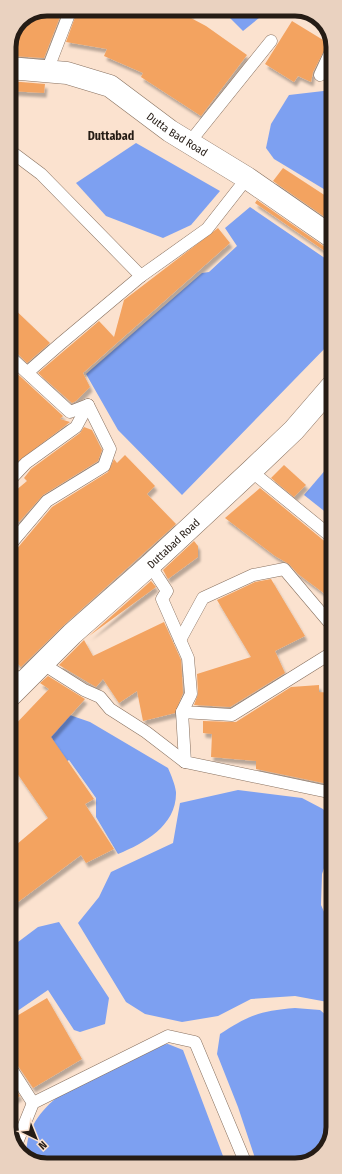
<svg xmlns="http://www.w3.org/2000/svg" width="342" height="1174" font-family="'Fira Sans Condensed',sans-serif">
	<style>
		.water { fill: #7da0f1 }
		.building { fill: #f3a361; filter: url(#shadow) }
		.lines { fill: none; stroke-linecap: round; stroke-linejoin: round }
		.service-casing { stroke: #887160; stroke-width: 13 }
		.minor-casing { stroke: #887160; stroke-width: 23 }
		.secondary-casing { stroke: #887160; stroke-width: 23 }
		.path { stroke: #978678; stroke-width: 2.5; stroke-dasharray: 3 2; stroke-linecap: butt }
		.service { stroke: #fff; stroke-width: 12 }
		.minor { stroke: #fff; stroke-width: 22 }
		.secondary { stroke: #fff; stroke-width: 22 }
		.labels { text-anchor: middle; dominant-baseline: central; stroke-width: 3.5; stroke-linejoin: round; paint-order: stroke }
		.street-label { font-size: 11px; fill: #251c15; stroke: #fbe2cf }
		.neighbourhood-label { font-size: 12px; font-weight: bold; fill: #251c15; stroke: #fbe2cf }
		.rim { fill: none; stroke: #251c15; stroke-width: 5 }
	</style>
	<defs>
		<filter id="shadow"><feDropShadow dx="2.5" dy="4.5" stdDeviation="1" flood-color="#0004"/></filter>
	</defs>
	<rect width="100%" height="100%" fill="#fbe2cf"/>
	<!-- water -->
	<g class="water">
		<path d="M221,9H270L243,31Z"/>
		<path d="M332,90V194L274,159L266,148L271,124L289,95Z"/>
		<path d="M136,143L220,191L191,225L163,238L106,216L76,183Z"/>
		<path d="M250,207L332,263V341L182,495L118,430L86,374L202,273L209,272L237,246L225,228Z"/>
		<path d="M333,461V518L304,495Z"/>
		<path d="M61,712L90,722L168,768C171,775 175,784 176,792C177,825 145,843 118,854L96,817V798L69,760L59,766L46,743Z"/>
		<path d="M238,790L302,798L323,809L333,821L332,845L322,874L321,905L333,932V1003L295,996L251,999L218,1016L182,1022L145,1014L126,1002L78,923L99,897L111,872L173,843L180,803Z"/>
		<path d="M59,922L109,998L105,1024L80,1032L74,1030L48,990L13,1014H10V948L38,927Z"/>
		<path d="M295,1008L320,1010L333,1021V1127L325,1150L303,1164H257L238,1107L217,1054L220,1034C249,1015 260,1011 295,1008Z"/>
		<path d="M168,1044L183,1050L226,1164L42,1165L27,1158C22,1108 80,1080 117,1062C127,1057 139,1048 150,1045C156,1044 162,1045 168,1044Z"/>
	</g>
	<!-- building -->
	<g class="building">
		<path d="M47,9H63L44,58L12,56L21,20Z"/>
		<path d="M78,9H193L189,17L206,26L247,55L201,116L141,77L143,73L104,56L107,49L66,42Z"/>
		<path d="M292,21L328,43L313,72L311,82L298,76L294,82L265,64Z"/>
		<path d="M9,81L45,84L44,93L9,91Z"/>
		<path d="M283,168L332,200V222L273,181Z"/>
		<path d="M257,200L325,247L332,249V256L255,203Z"/>
		<path d="M218,228L230,243L83,373L90,387L76,401L72,403L38,373L99,321L114,337L124,300Z"/>
		<path d="M9,304L50,343L27,363L14,350L9,349Z"/>
		<path d="M9,366L63,416L60,419L70,422L16,463L9,457Z"/>
		<path d="M84,427L92,430L102,450L98,461L43,495L19,522L9,513V496L27,481L24,478L31,469L80,433Z"/>
		<path d="M125,455L155,486L147,494L176,524L64,625L21,667L9,655V553L15,551L52,507L108,472L114,459L117,463Z"/>
		<path d="M284,465L306,485L294,497L271,478Z"/>
		<path d="M260,488L328,544L333,545V600L298,574L289,564L275,556L225,518Z"/>
		<path d="M194,541L198,546V557L168,579L163,570Z"/>
		<path d="M271,579L305,636L275,651L285,673L230,707L194,705L198,694L197,674L251,657L217,600L255,582Z"/>
		<path d="M151,581L156,587L89,636Z"/>
		<path d="M164,622L181,660L183,693L175,713L143,721L137,691L119,703L103,679L96,687L59,665L84,640L93,656Z"/>
		<path d="M48,676L85,699L51,737L94,799L85,804L114,849L86,863L81,855L10,908V850L48,818L10,763V730L49,689L40,683Z"/>
		<path d="M319,685V692L333,693V785L256,769V761L211,757L212,734L203,733V721L236,722L291,687Z"/>
		<path d="M47,998L82,1059L33,1088L16,1063L10,1060V1020Z"/>
		<path d="M10,1081L20,1096L10,1102Z"/>
	</g>
	<g class="lines">
		<!-- service casing -->
		<g class="service-casing">
			<g id="service">
				<path d="M47,71L71,9"/>
				<path d="M320,75L332,49"/>
				<path d="M189,143L271,41"/>
				<path d="M9,150L41,174L141,276"/>
				<path d="M9,356L70,412L88,405L110,449L104,466L47,501L9,546"/>
				<path d="M28,372L60,344L141,276L207,229L247,178"/>
				<path d="M251,471L333,538"/>
				<path d="M9,481L26,463L76,427L88,405"/>
				<path d="M150,565L167,591L162,599L188,658L191,694L182,712L185,762L333,793"/>
				<path d="M180,640L203,598L253,575L284,569L333,627"/>
				<path d="M43,664L84,690L100,697L110,709L146,732L185,762"/>
				<path d="M9,671L23,683"/>
				<path d="M182,712L232,715L333,652"/>
				<path d="M10,1067L33,1103"/>
				<path d="M16,1145L33,1103L168,1036L195,1042L246,1164"/>
			</g>
		</g>
		<!-- minor casing -->
		<g class="minor-casing">
			<g id="minor">
				<path id="s1" d="M9,68L67,73L110,86L170,131L247,178L332,237"/>
			</g>
		</g>
		<!-- secondary casing -->
		<g class="secondary-casing">
			<g id="secondary">
				<path id="s2" d="M9,697L72,634L150,565L251,471L294,430L332,386"/>
			</g>
		</g>
		<!-- path -->
		<path class="path" d="M333,882V894"/>
		<!-- service -->
		<use href="#service" class="service"/>
		<!-- minor -->
		<use href="#minor" class="minor"/>
		<!-- secondary -->
		<use href="#secondary" class="secondary"/>
	</g>
	<g class="labels">
		<!-- street labels -->
		<g class="street-label">
			<text stroke="none"><textPath href="#s1" startOffset="186">Dutta Bad Road</textPath></text>
			<text stroke="none"><textPath href="#s2" startOffset="225">Duttabad Road</textPath></text>
		</g>
		<!-- neighbourhood labels -->
		<g class="neighbourhood-label">
			<text x="111" y="136">Duttabad</text>
		</g>
	</g>
	<!-- crop -->
	<path d="M0 0H342V1174H0ZM47 16H295A31 31 0 0 1 326 47V1127A31 31 0 0 1 295 1158H47A31 31 0 0 1 16 1127V47A31 31 0 0 1 47 16Z" fill="#ead2c0" fill-rule="evenodd"/>
	<path class="rim" d="M47 16H295A31 31 0 0 1 326 47V1127A31 31 0 0 1 295 1158H47A31 31 0 0 1 16 1127V47A31 31 0 0 1 47 16Z"/>
	<!-- north arrow -->
	<g transform="translate(36 1138) rotate(137)" stroke="#fbe2cf" stroke-width="3" paint-order="stroke">
	<path d="M0-3L7 15L0 10L-7 15Z" fill="#251c15"/>
	<text y="-6" font-size="11" font-weight="bold" text-anchor="middle" fill="#251c15">N</text>
	</g>
</svg>
